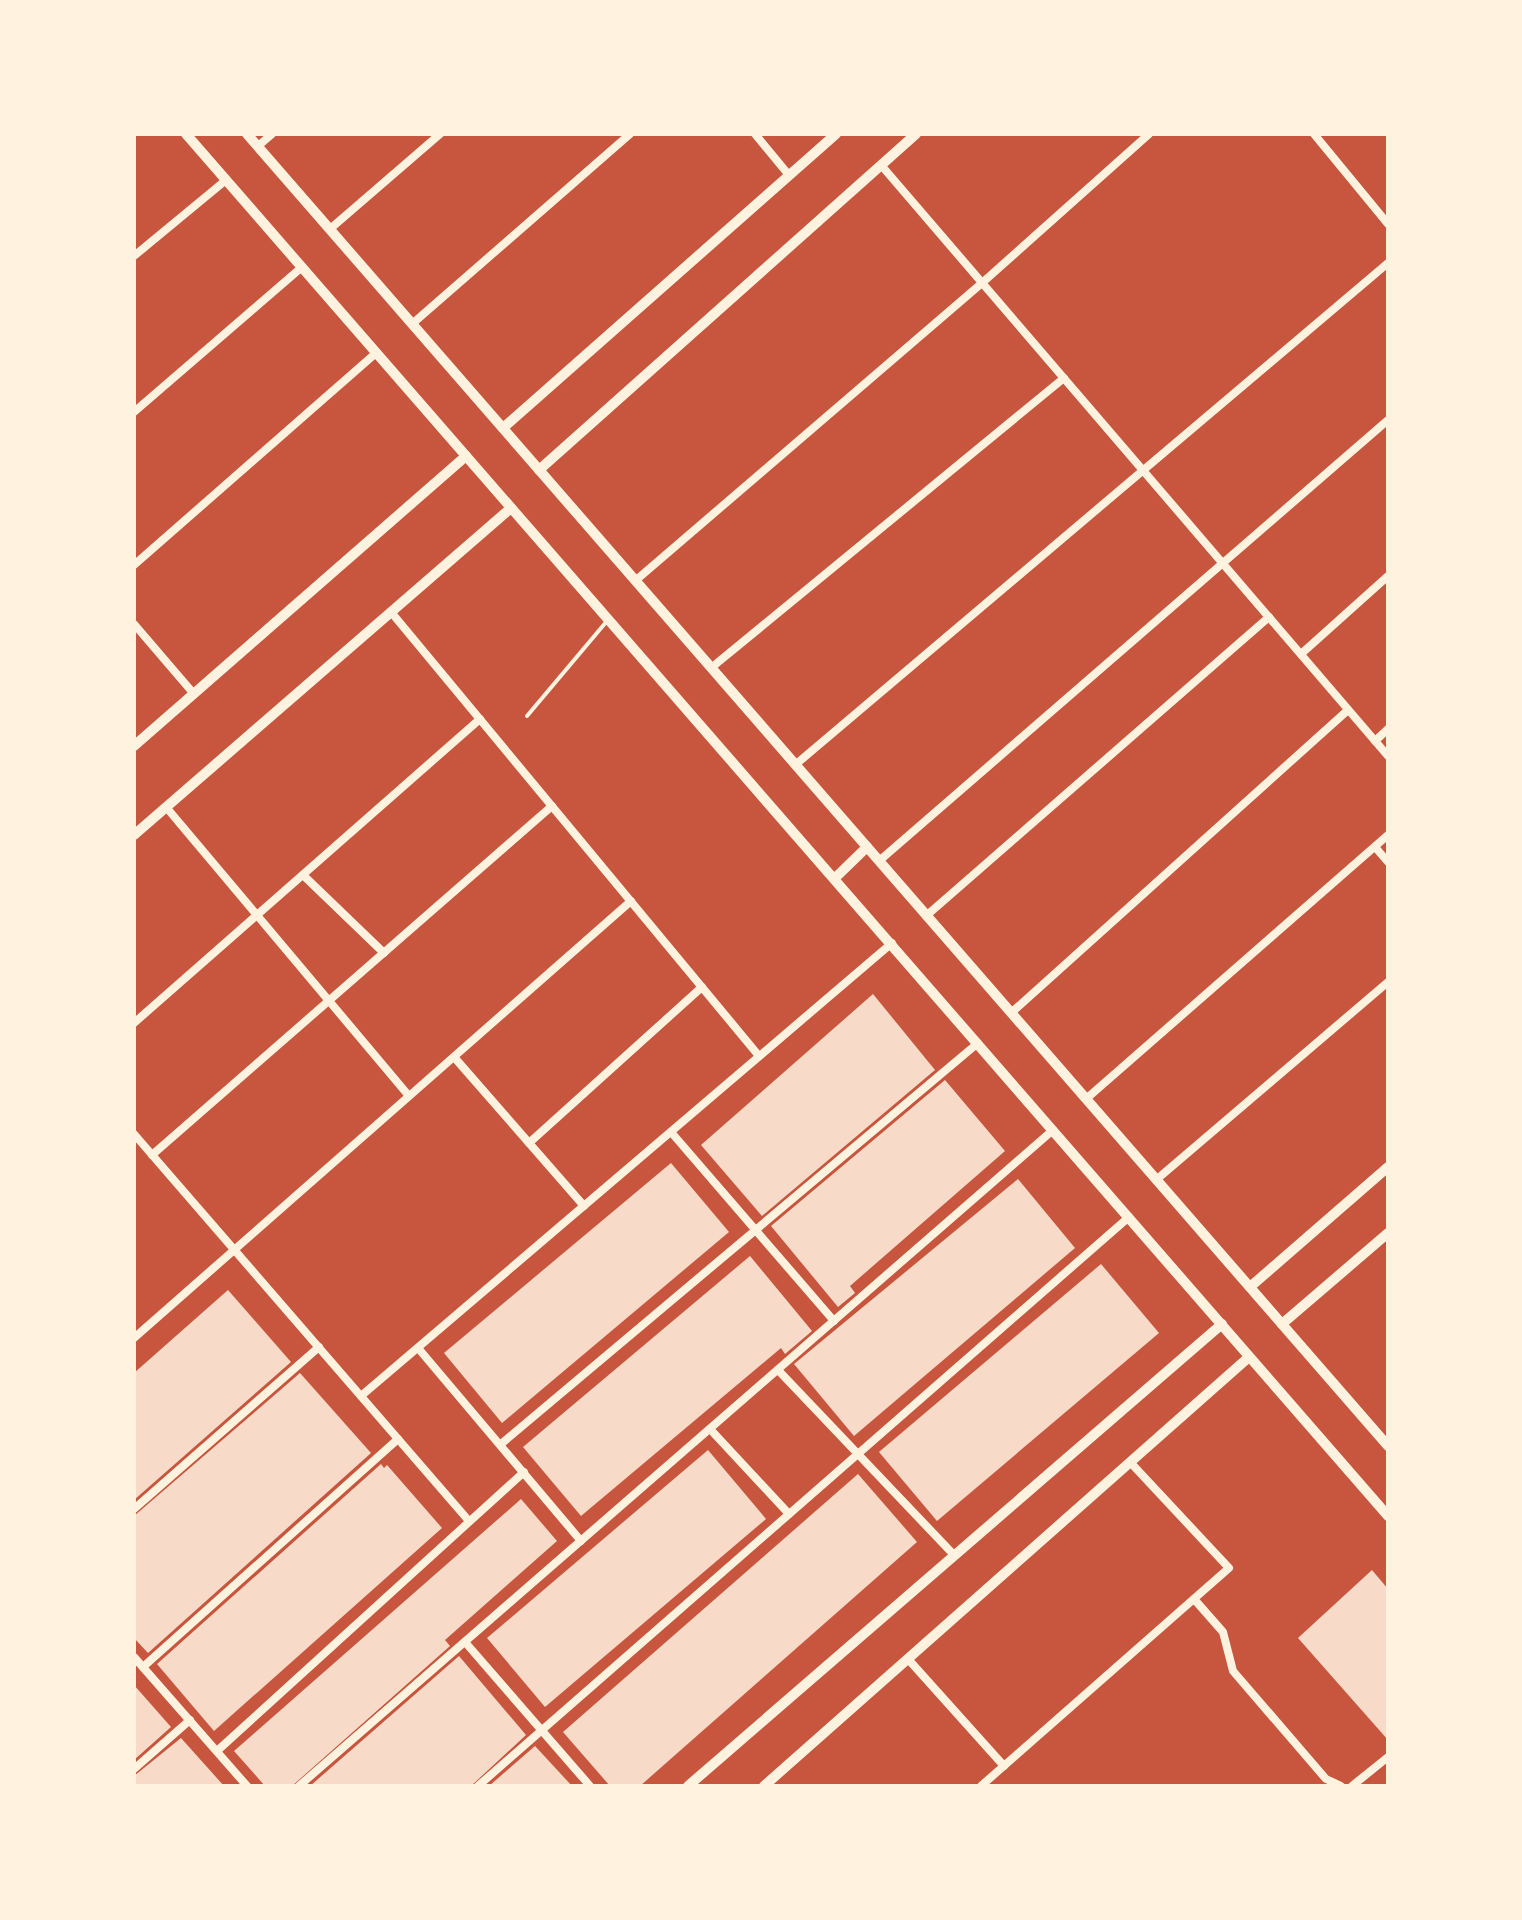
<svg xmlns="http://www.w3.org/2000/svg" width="1522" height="1920" font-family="Merriweather,serif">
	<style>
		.building { fill: #f7dbc8 }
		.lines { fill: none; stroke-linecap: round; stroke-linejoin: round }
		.service { stroke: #fff3e0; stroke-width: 4 }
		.minor { stroke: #fff3e0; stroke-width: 8 }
		.tertiary { stroke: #fff3e0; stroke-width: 10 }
	</style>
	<rect width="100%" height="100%" fill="#c8553d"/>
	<!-- building -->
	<g class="building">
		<path d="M873,994L935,1070L762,1216L701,1145Z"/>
		<path d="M945,1080L1005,1151L850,1286L855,1293L838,1307L771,1226Z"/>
		<path d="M671,1163L729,1232L502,1423L444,1353Z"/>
		<path d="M1018,1179L1075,1248L854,1436L794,1364Z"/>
		<path d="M750,1256L812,1331L785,1354L781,1348L581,1516L523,1447Z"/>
		<path d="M1101,1264L1159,1333L937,1521L879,1452Z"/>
		<path d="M228,1290L291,1362L134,1500V1373Z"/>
		<path d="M300,1373L371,1453L148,1653L134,1638V1516Z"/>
		<path d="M708,1450L766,1519L545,1707L487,1638Z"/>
		<path d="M381,1464L384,1468L387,1465L442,1528L214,1731L157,1664Z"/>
		<path d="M858,1474L917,1542L640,1786H610L563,1732Z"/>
		<path d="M521,1499L557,1541L445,1640L450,1646L292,1786H265L234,1751Z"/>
		<path d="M1372,1570L1388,1589V1740L1298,1638Z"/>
		<path d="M459,1656L526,1735L471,1786H310Z"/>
		<path d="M134,1685L171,1727L134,1760Z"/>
		<path d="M181,1738L224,1786H134V1776Z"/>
		<path d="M535,1746L572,1786H489Z"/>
	</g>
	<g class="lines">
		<!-- service -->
		<path class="service" d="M527,716L607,621"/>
		<!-- minor -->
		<g class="minor">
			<path d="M755,134L788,174"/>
			<path d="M1314,134L1388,224"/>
			<path d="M258,146L272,134"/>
			<path d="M881,165L1388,756"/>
			<path d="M330,229L440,134"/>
			<path d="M134,256L226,180"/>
			<path d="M412,324L630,134"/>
			<path d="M134,412L302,267"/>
			<path d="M134,565L376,353"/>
			<path d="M635,581L982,283L1149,134"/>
			<path d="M391,612L759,1056"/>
			<path d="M134,624L194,694"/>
			<path d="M1301,654L1388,576"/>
			<path d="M711,668L1064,378"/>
			<path d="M1375,741L1388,729"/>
			<path d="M795,765L1388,263"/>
			<path d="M166,807L409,1096"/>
			<path d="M1375,847L1388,862"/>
			<path d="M879,861L1388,420"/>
			<path d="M303,875L384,953"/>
			<path d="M926,916L1269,617"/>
			<path d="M1011,1013L1348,710"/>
			<path d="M134,1023L480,719"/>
			<path d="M454,1057L584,1206"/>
			<path d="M1086,1099L1388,835"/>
			<path d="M671,1132L834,1321"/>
			<path d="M134,1134L469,1521"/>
			<path d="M529,1143L702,987"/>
			<path d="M152,1155L552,806"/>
			<path d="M1156,1180L1388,982"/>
			<path d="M134,1338L631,901"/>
			<path d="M418,1348L581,1541"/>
			<path d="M778,1370L954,1555"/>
			<path d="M361,1396L892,943"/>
			<path d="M710,1429L789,1514"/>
			<path d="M501,1444L978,1043"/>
			<path d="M134,1509L319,1347"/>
			<path d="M1194,1599L1223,1632L1233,1671L1326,1779L1341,1786"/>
			<path d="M465,1642L590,1786"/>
			<path d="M134,1657L247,1786"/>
			<path d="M908,1659L1004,1766"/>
			<path d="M143,1667L398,1439"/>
			<path d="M217,1751L524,1472"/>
			<path d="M134,1769L190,1720"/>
			<path d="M299,1786L1053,1130"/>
			<path d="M478,1786L1129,1217"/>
			<path d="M981,1786L1229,1568L1130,1462"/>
			<path d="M1352,1786L1388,1757"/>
		</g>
		<!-- tertiary -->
		<g class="tertiary">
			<path d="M186,134L1388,1516"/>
			<path d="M247,134L1388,1446"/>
			<path d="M503,428L836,134"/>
			<path d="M539,470L916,134"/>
			<path d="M134,746L466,456"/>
			<path d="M134,835L511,508"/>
			<path d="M835,878L867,847"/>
			<path d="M1250,1287L1388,1167"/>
			<path d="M1282,1324L1388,1233"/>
			<path d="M688,1786L1222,1324"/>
			<path d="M764,1786L1249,1357"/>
		</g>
	</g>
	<!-- border -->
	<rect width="1522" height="1920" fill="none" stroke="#fff3e0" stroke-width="272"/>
</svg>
